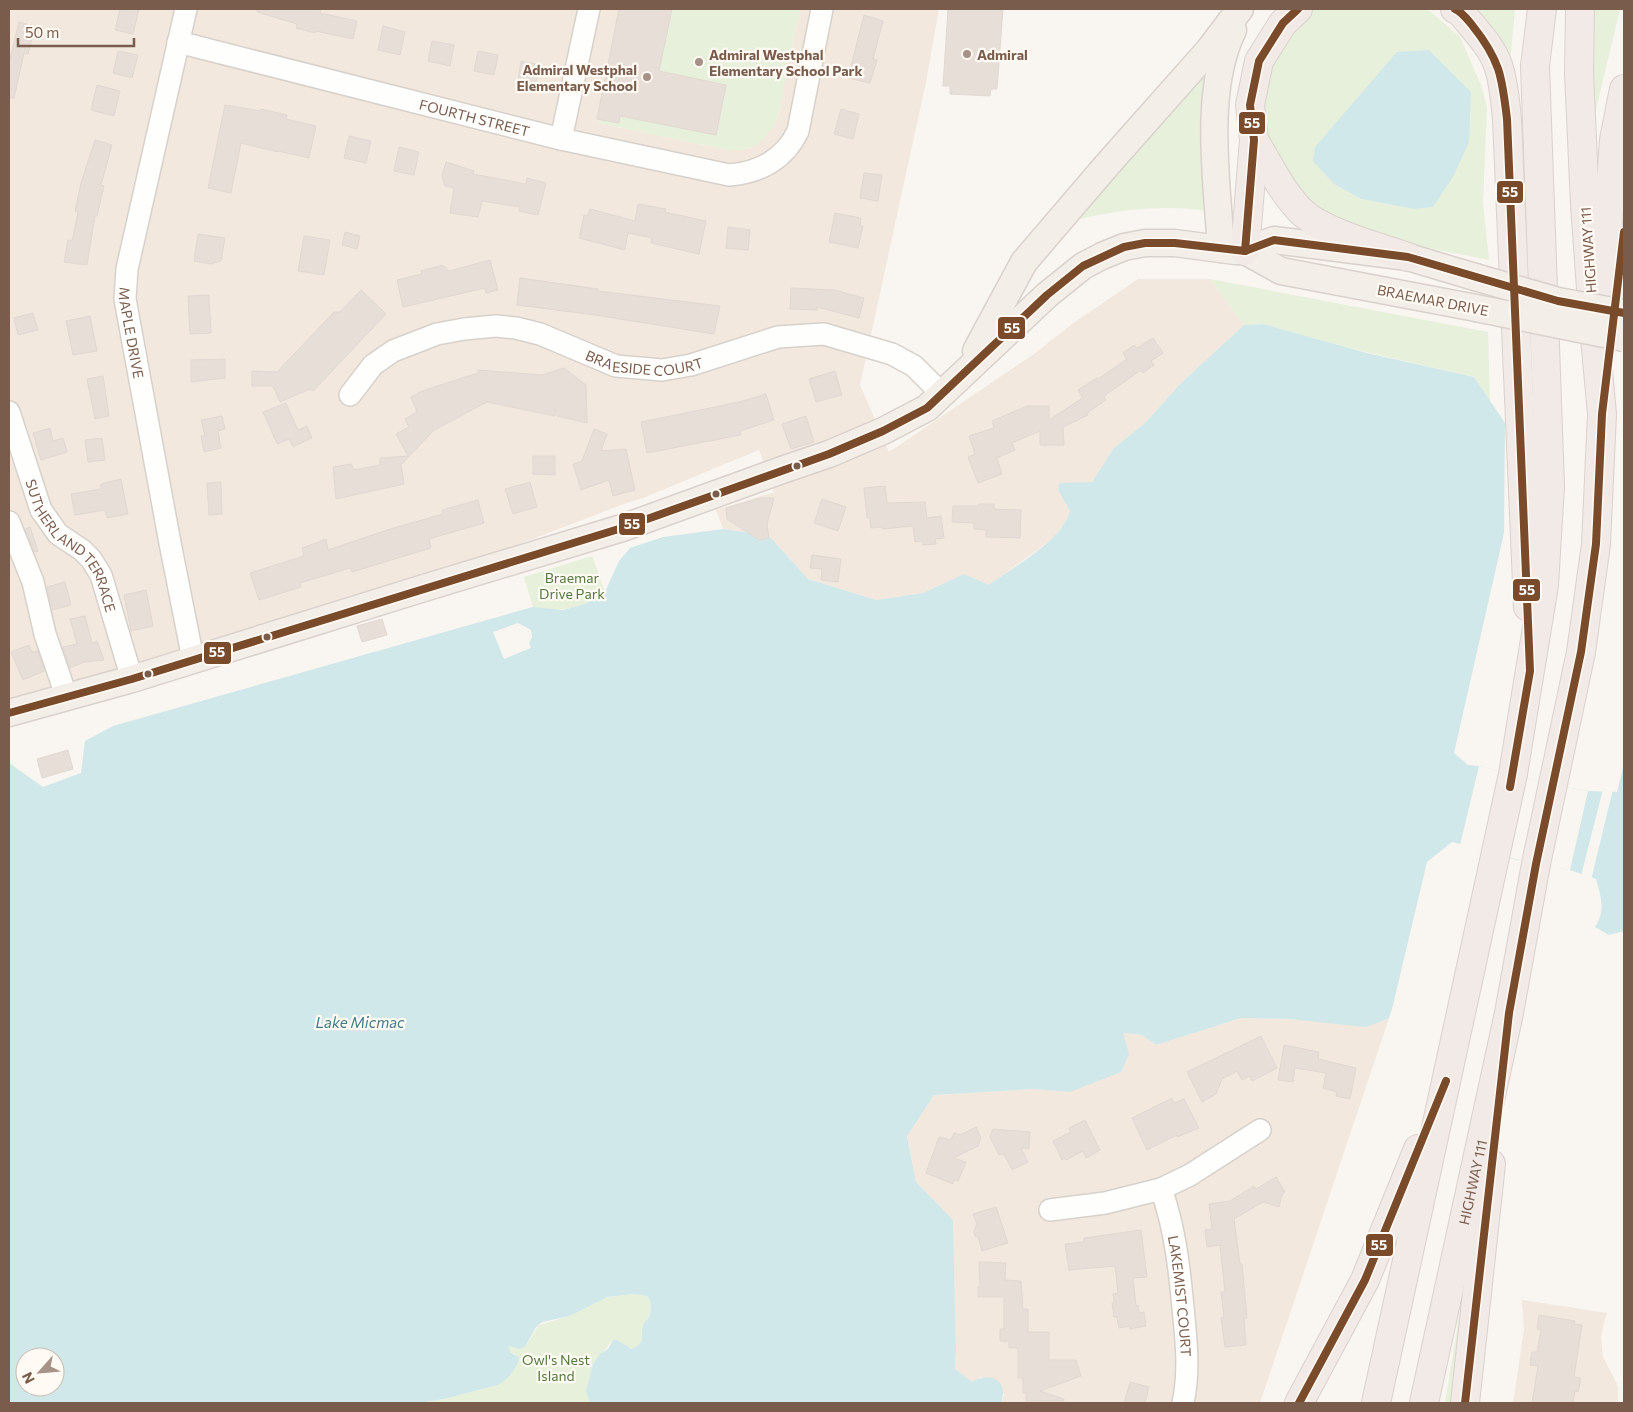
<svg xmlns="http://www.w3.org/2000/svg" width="1633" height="1412" font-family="Commissioner,sans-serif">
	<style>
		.residential { fill: #f2e8de }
		.green { fill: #e7f0db; fill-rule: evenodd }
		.water { fill: #d0e8ea; fill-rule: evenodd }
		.pier { fill: #f9f5f0 }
		.building { fill: #e6ded7; stroke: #e2d8d2 }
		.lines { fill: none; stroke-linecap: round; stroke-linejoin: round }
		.minor-casing { stroke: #d7d1cb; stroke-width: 24 }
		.major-casing { stroke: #dad1cc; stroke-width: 29 }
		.highway-casing { stroke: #dad1cc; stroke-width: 30 }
		.minor { stroke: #fefefd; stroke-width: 21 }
		.major { stroke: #f3eee8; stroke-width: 26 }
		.highway { stroke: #f2eae7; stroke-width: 28 }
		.major-bridge-casing { stroke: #dad1cc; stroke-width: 29; stroke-linecap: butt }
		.major-bridge { stroke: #f3eee8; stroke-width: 26 }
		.bus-1-casing { stroke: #fffaf3; stroke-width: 11 }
		.bus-1 { stroke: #7a4b2a; stroke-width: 8 }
		.poi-dot { fill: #a69286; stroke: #fffaf3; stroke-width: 2 }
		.bus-dot { fill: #7a5c4d; stroke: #fffaf3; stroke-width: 2 }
		.labels { text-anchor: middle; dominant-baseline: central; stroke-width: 4.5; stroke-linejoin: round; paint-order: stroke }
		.poi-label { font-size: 14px; font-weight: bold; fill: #7a5c4d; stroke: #fffaf3; text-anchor: start }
		.street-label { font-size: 14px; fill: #7a5c4d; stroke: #fffaf3 }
		.park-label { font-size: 14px; fill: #537a41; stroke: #fffaf3 }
		.water-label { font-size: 15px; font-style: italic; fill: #437c86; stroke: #fffaf3 }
		.line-badge { stroke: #fffaf3; stroke-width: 2 }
		.badge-label { font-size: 14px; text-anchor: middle; font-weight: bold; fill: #fff }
	</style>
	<rect width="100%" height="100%" fill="#f9f5f0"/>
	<!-- residential -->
	<g class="residential">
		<path d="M9,9H620L598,123L728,150H741L748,148L775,125L778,115L800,9H939L926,82L860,385L889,452L1034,354L1072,324L1138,279H1210L1244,325L1180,384L1146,422L1114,448L1092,482L1058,490L1070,511L1068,518L1055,537L989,585L964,575L923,593L876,600L808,579L771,538L745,532L723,529L716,510L774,492L759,450L643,498L621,505L421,582L9,709Z"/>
		<path d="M1241,1018L1380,1022L1389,1018L1260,1403H1001L1004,1394L981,1377L972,1383L955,1369L956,1350L953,1220L916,1182L907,1135L934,1095L1034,1089L1070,1092L1122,1033L1142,1035L1156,1045Z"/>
		<path d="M1522,1300L1607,1313L1603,1326L1601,1338L1603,1357L1618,1386V1403H1513L1524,1330Z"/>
	</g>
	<!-- green -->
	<g class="green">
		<path d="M620,9H800L778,115L775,125L763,139L756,145L741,150H728L598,123Z"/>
		<path d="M1313,9H1423L1430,11L1460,37L1481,85L1487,107L1483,203L1489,260L1403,243L1313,219L1260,154L1268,55ZM1323,172L1433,207L1414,209L1361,199L1334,184Z"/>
		<path d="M1476,9H1515L1509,74L1485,19Z"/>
		<path d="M1591,9H1620L1592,126Z"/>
		<path d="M1205,72L1202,119L1208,211C1161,204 1117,210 1071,221Z"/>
		<path d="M1210,279L1488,332L1490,401L1474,377L1349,348L1263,324L1244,325Z"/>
		<path d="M592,556L605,592C598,595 592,601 585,604C569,611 550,610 533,607L524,577Z"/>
		<path d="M634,1294L647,1296C652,1301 652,1312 648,1319C646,1321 644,1322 643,1325C639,1337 648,1341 633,1349L611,1341C607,1350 603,1350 598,1357C591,1367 584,1392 590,1403H418L444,1399L498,1385L517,1355L510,1352L509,1346L516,1348L525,1347L539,1325L570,1316L603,1298Z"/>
		<path d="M1462,1298L1471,1301L1459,1403H1445Z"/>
	</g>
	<!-- water -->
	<g class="water">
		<path d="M1429,50L1471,92L1469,142L1453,177L1433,207L1414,209L1361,199L1334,184L1313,161L1315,147L1397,52Z"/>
		<path d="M1263,324L1367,353L1474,377L1505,423L1504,533L1454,753L1468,765L1479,766L1554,785L1588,791L1617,792L1624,764V931L1609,935L1595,927C1606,910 1601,897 1596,879L1570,870L1513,859L1452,842L1427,862L1393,1005L1389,1018L1380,1022L1365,1027L1289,1019L1241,1018L1156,1045L1142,1035L1123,1033L1129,1054L1121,1072L1070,1092L1034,1089L934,1095L907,1136L916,1182L953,1220L956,1350L955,1369L972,1382C991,1371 1009,1380 1001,1403H590L586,1391L593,1364L600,1354L608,1349L613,1340H617L632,1349C648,1341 639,1337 643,1325C644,1322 646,1321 648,1319C652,1312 652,1301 647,1296L634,1294L607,1297L570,1316L542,1322L536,1327L525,1347L519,1349L509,1346L510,1352L519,1357C518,1368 508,1379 498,1385L444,1399L418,1403H9V763L43,787L81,773L85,741L113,726L533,607L563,610L585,604L598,597L605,592L619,561L630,548L663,537L723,529L745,532L771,538L808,579L876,600L923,593L964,574L989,585C1013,567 1062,541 1070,511L1058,490L1059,483L1092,482L1114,448L1146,422L1180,384L1244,325ZM25,1357H55V1387H25Z"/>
	</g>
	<!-- pier -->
	<g class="pier">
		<path d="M518,623L531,630L532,637L529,643L531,648L504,659L493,632Z"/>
		<path d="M1479,766L1554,785L1588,791L1570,870L1536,864L1460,845Z"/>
		<path d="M1603,789H1613L1591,880L1581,876Z"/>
	</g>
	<!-- building -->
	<g class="building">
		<path d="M120,9H139L133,34L115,30Z"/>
		<path d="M257,9H321L320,13L357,21L353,39L316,31L315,33L296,28L297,24L257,12Z"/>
		<path d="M619,9H672L659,71L726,85L716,135L620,116L619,123L597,119Z"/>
		<path d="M948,9H1003L997,89H991L990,96L950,94V86H943Z"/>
		<path d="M864,15L883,21L873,59L877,60L870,83L848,78Z"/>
		<path d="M19,22L35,26L28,54L24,53L14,98H9V63Z"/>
		<path d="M383,26L405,32L400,55L378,50Z"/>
		<path d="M432,41L454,45L450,66L428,61Z"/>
		<path d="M118,51L138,55L132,78L113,73Z"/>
		<path d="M478,51L498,55L494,75L474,71Z"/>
		<path d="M521,61L540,65L536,84L518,80Z"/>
		<path d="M97,85L120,91L114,116L91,110Z"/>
		<path d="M225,105L261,111V109L287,115L286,119L316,126L309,158L278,151V152L241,143L231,193L208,188Z"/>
		<path d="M841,109L859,114L853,139L834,134Z"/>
		<path d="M349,136L371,141L366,163L344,158Z"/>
		<path d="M95,140L112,145L101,185L104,186L97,216H95L87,265L64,262L68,240L72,241L78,212L75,211L81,183Z"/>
		<path d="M399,147L419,152L414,175L394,171Z"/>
		<path d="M446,162L474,171L473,174L526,184L527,178L546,183L538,215L519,211L520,207L482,201L478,217L450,213L454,188L445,186L442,176Z"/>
		<path d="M864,173L882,175L878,201L860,198Z"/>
		<path d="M638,204L666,209L665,212L706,221L699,254L651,243L652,238L628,233L625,250L579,238L584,215L588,216L590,209L635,221Z"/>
		<path d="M835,213L861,218L860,226H863L858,248L829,242Z"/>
		<path d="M728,227L750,230L748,250L726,248Z"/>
		<path d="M345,232L360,236L357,249L342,245Z"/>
		<path d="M198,234L225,238L221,261L211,264L194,261Z"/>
		<path d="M304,236L330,240L324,275L298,271Z"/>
		<path d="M490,260L498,290L486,293L485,288L403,307L397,280L422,274L421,271L443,265L449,271Z"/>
		<path d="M520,278L598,289V291L720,306L714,334L595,315L517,305Z"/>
		<path d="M791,288L834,290L864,298L859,318L817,307V310L790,309Z"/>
		<path d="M361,290L386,314L313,391L310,389L280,402L273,386H252V371L277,372L334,312H340Z"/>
		<path d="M209,295L211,333L190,334L188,296Z"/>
		<path d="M33,313L38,330L18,335L14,318Z"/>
		<path d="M90,316L97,351L73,355L66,321Z"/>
		<path d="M1153,338L1163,353L1151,361L1154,365L1143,373L1141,370L1107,394L1104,397L1106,400L1086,414L1088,415L1063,427L1064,445H1040V431L1012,443L1015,450L997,458L1002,474L978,483L968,457L975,454L969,436L994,428L992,421L1027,406H1049V420L1081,399L1082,397L1078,390L1097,378L1098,379L1127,359L1123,353L1134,345L1137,348Z"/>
		<path d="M225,359V378L191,382V360Z"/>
		<path d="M564,368L586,385L587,423L557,416L555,408V416L487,402L434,430L401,465L404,484L336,499L333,467L351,464L354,470L380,465V458L408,456L396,434L409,427L405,419L417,412L411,397L422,391L478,373V370L542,375Z"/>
		<path d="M835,371L842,395L816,402L809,379Z"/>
		<path d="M103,376L109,416L95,419L87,379Z"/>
		<path d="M766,394L774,420L740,431L741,435L647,453L641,422L739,402Z"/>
		<path d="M286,403L298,430L307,426L312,438L293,447L289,439L277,444L263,412Z"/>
		<path d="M222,416L225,429L218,431L221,448L204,452L201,436H205L201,420Z"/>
		<path d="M806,416L814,442L791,449L782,424Z"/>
		<path d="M50,428L53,441L63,438L67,452L41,460L33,433Z"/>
		<path d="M594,429L607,434L601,451L626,449L635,490L613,496L609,480L581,490L573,464L582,461Z"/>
		<path d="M102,438L105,460L88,462L85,440Z"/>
		<path d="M533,456H555V475L533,474Z"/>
		<path d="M121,479L128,514L107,518L105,510L75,515L71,494L101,489V484Z"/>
		<path d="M221,482L222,514L209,515L207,483Z"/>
		<path d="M530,482L537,507L513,514L505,489Z"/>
		<path d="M885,486L887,503L925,502L927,518L941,516L944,538L935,539L936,544L923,545L922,541L915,542L913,526L883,529L882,527L871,528L870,518H867L864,488Z"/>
		<path d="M761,498H774L767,524L769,538L759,540L727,519L726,508Z"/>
		<path d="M822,499L846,507L838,531L814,523Z"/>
		<path d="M478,500L484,523L429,539L431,548L352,572L350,568L300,583L301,587L259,600L250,573L304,556L302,548L326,539L328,550L387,530L443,514L442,510Z"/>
		<path d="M979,504H994V509L1021,510L1020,538L986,537V530L974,529V523L952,522L953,506H979Z"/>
		<path d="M30,527L38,551L35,552L25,529Z"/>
		<path d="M812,555L841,559L838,582L821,580L822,569L810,568Z"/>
		<path d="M65,582L71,605L53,610L47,587Z"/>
		<path d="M146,590L153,626L131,631L124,595Z"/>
		<path d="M85,616L92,643L97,641L104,660L84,662L70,668L63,647L77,644L70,619Z"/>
		<path d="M382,619L387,635L362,642L357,626Z"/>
		<path d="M29,645L32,652L38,651L44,671L23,680L11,652Z"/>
		<path d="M68,750L73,769L42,778L37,759Z"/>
		<path d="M1261,1036L1277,1068L1252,1081L1250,1076L1242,1080L1237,1071L1222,1079L1216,1094L1202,1102L1187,1072Z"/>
		<path d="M1284,1045L1319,1052L1318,1059L1356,1068L1350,1099L1336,1096L1337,1092L1323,1088L1326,1073L1295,1068L1293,1082L1278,1080Z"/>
		<path d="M1172,1098L1174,1103L1184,1099L1199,1128L1177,1137V1135L1147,1150L1132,1118Z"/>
		<path d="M1085,1120L1100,1150L1086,1158L1083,1151L1066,1160L1065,1158L1062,1160L1053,1141L1071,1132L1069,1128Z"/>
		<path d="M976,1127L981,1138L978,1146L953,1158L966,1162L958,1181L954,1180L953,1184L926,1173L939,1137L951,1140L954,1133L960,1135Z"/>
		<path d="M993,1129L1030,1132L1029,1149L1021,1148L1028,1162L1012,1170L1004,1154L999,1155L990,1137Z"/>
		<path d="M1276,1177L1285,1192L1282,1195L1279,1207L1263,1202L1234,1219L1240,1264H1242L1247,1318L1244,1319L1246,1345L1225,1347L1221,1318L1224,1317L1221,1292H1225L1220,1245L1207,1247L1205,1230L1212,1229L1209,1204L1230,1201L1254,1186L1256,1189Z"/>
		<path d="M996,1207L1008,1243L982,1251L978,1237L975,1236L974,1231L977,1224L973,1214Z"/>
		<path d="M1141,1230L1147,1277L1133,1278L1136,1306L1138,1305L1139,1313L1144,1312L1146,1326L1130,1329L1129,1326L1119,1328L1117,1317H1114L1112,1303H1114L1113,1294L1118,1293L1115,1266L1069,1270L1065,1244L1084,1242V1238Z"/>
		<path d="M979,1262L1006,1263L1005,1280L1021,1281L1023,1309H1028V1332H1049V1360H1076L1081,1376L1040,1391L1064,1399V1401H1026V1393H1023V1378H1018V1348H1009V1341H1000V1329H1004V1297H978V1287L980,1286Z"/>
		<path d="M1539,1315L1575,1321L1574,1324L1582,1325L1574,1377L1581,1378L1578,1392L1575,1391L1573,1403H1532L1538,1366L1530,1365L1532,1352H1537L1541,1330L1537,1329Z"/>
		<path d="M1130,1382L1149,1387L1145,1403H1124Z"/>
	</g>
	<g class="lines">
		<!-- minor casing -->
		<g class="minor-casing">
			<g id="minor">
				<path id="s1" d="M186,9L127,269L125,299L170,543L193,659"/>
				<path id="s2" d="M178,42L561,139L729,175C759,173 785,159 798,131L822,9"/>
				<path d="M561,139L589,9"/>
				<path id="s3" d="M350,395L373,365L393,351L437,334L464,329L496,326L516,328L540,334L616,366L662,370L691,365L778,337L824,334L892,354L914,366L943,395"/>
				<path id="s4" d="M9,412L41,510L58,534L82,550L91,559L101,575L132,679"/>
				<path d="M9,522L33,582L45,634L67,698"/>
				<path id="s5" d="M1161,1189C1176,1230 1180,1275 1184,1318C1187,1347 1189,1375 1183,1403"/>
				<path d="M1050,1210L1105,1203L1161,1189L1190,1175L1260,1130"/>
			</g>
		</g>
		<!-- major casing -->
		<g class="major-casing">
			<g id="major">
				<path d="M1221,249C1217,182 1203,91 1233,30"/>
				<path d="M1245,251L1281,271L1476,308"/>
				<path d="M976,351L1024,262L1107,165L1209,50L1240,9"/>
				<path d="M9,713L132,679L424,588L622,528L782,470L829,454L883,431L927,408L1047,295L1083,266L1102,256L1124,247L1145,243H1175L1235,251H1245L1274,240L1408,257L1475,277"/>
			</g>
		</g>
		<!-- highway casing -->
		<g class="highway-casing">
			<g id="highway">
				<path d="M1455,9L1460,11C1473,28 1491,45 1498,65C1504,82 1505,101 1507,119L1528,607"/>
				<path d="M1254,140C1268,163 1284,196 1304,214C1327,233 1379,247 1408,257"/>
				<path d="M1245,251L1254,140L1250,105L1259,61L1283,23L1298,9"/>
				<path d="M1605,267L1614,140L1624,89"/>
				<path d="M1611,335L1622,244"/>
				<path d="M1299,1403L1365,1280L1418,1149"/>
				<path d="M1376,1403L1513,774L1544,585L1550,486L1535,66L1542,9"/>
				<path id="s6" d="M1424,1403L1509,1013L1536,864L1581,652L1596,544L1602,414L1593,316L1585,205L1579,73L1580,9"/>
				<path d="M1465,1403L1491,1164"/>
			</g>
		</g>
		<!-- minor -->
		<use href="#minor" class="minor"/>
		<!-- major -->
		<use href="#major" class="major"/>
		<!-- highway -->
		<use href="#highway" class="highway"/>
		<!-- major-bridge casing -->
		<g class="major-bridge-casing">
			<g id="major-bridge">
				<path d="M1475,277L1558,301L1624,313"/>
				<path d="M1476,308L1624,338"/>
			</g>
		</g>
		<!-- major-bridge -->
		<use href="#major-bridge" class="major-bridge"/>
		<!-- bus-1 casing -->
		<g class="bus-1-casing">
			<g id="bus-1">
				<path d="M1455,9C1462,12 1467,19 1472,25C1500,60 1502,76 1507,119L1530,671L1510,787"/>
				<path d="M1245,251L1254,140L1250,105L1259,61L1283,23L1298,9"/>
				<path d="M9,713L132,679L622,528L829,454L883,431L927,408L1047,295L1083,266L1124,247L1145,243H1175L1245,251L1274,240L1408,257L1558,301L1624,313"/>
				<path d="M1299,1403L1365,1280L1446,1081"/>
				<path d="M1465,1403L1509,1013L1536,864L1581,652L1596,544L1602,414L1624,232"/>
			</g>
		</g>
		<!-- bus-1 -->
		<use href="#bus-1" class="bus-1"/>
	</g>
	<!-- markers -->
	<g class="poi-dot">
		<circle cx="967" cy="54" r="5"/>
		<circle cx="699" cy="62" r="5"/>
		<circle cx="647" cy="77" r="5"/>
	</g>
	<g class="bus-dot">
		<circle cx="797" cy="466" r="4.5"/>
		<circle cx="716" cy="494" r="4.5"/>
		<circle cx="267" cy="637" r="4.5"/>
		<circle cx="148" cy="674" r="4.5"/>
	</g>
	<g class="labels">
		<!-- poi labels -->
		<g class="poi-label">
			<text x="709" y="54">Admiral Westphal<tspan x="709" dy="16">Elementary School Park</tspan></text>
			<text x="977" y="54">Admiral</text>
			<text x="637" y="69" text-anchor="end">Admiral Westphal<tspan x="637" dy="16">Elementary School</tspan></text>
		</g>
		<!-- street labels -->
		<g class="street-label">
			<text stroke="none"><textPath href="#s2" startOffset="306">FOURTH STREET</textPath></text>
			<text transform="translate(1588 250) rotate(-94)">HIGHWAY 111</text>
			<text transform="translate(1433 300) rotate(11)">BRAEMAR DRIVE</text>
			<text stroke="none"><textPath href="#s1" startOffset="331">MAPLE DRIVE</textPath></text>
			<text stroke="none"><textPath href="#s3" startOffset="324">BRAESIDE COURT</textPath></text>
			<text stroke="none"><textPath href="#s4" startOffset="151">SUTHERLAND TERRACE</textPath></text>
			<text stroke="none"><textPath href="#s6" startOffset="226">HIGHWAY 111</textPath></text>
			<text stroke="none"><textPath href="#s5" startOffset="109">LAKEMIST COURT</textPath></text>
		</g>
		<!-- park labels -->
		<g class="park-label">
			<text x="572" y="577">Braemar<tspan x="572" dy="16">Drive Park</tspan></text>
			<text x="556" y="1359">Owl's Nest<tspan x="556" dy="16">Island</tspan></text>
		</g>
		<!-- water labels -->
		<g class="water-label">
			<text x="360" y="1022">Lake Micmac</text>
		</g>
	</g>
	<g class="line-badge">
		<rect x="1238" y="111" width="28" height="24" rx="5" fill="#7a4b2a"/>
		<rect x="1496" y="180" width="28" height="24" rx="5" fill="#7a4b2a"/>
		<rect x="997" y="316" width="29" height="24" rx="5" fill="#7a4b2a"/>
		<rect x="618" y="512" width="28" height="24" rx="5" fill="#7a4b2a"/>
		<rect x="1512" y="578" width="29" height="24" rx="5" fill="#7a4b2a"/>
		<rect x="203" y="641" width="29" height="24" rx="5" fill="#7a4b2a"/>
		<rect x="1365" y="1233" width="29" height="24" rx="5" fill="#7a4b2a"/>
	</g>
	<g class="badge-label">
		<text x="1252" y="128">55</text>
		<text x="1510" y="197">55</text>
		<text x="1012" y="333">55</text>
		<text x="632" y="529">55</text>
		<text x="1527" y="595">55</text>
		<text x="217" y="657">55</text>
		<text x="1379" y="1250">55</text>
	</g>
	<!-- border -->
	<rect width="1633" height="1412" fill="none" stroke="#7a5c4d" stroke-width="20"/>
	<!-- north arrow -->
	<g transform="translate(40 1372) rotate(243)"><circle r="24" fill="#fffaf3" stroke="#cabbb1"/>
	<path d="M0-4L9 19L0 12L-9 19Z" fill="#a69286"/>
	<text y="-8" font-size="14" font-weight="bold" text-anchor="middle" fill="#7a5c4d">N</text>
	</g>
	<!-- scale -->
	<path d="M18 38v8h116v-8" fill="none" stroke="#7a5c4d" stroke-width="2.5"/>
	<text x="25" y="38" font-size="15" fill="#7a5c4d" stroke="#fffaf3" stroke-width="4" paint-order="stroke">50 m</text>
</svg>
